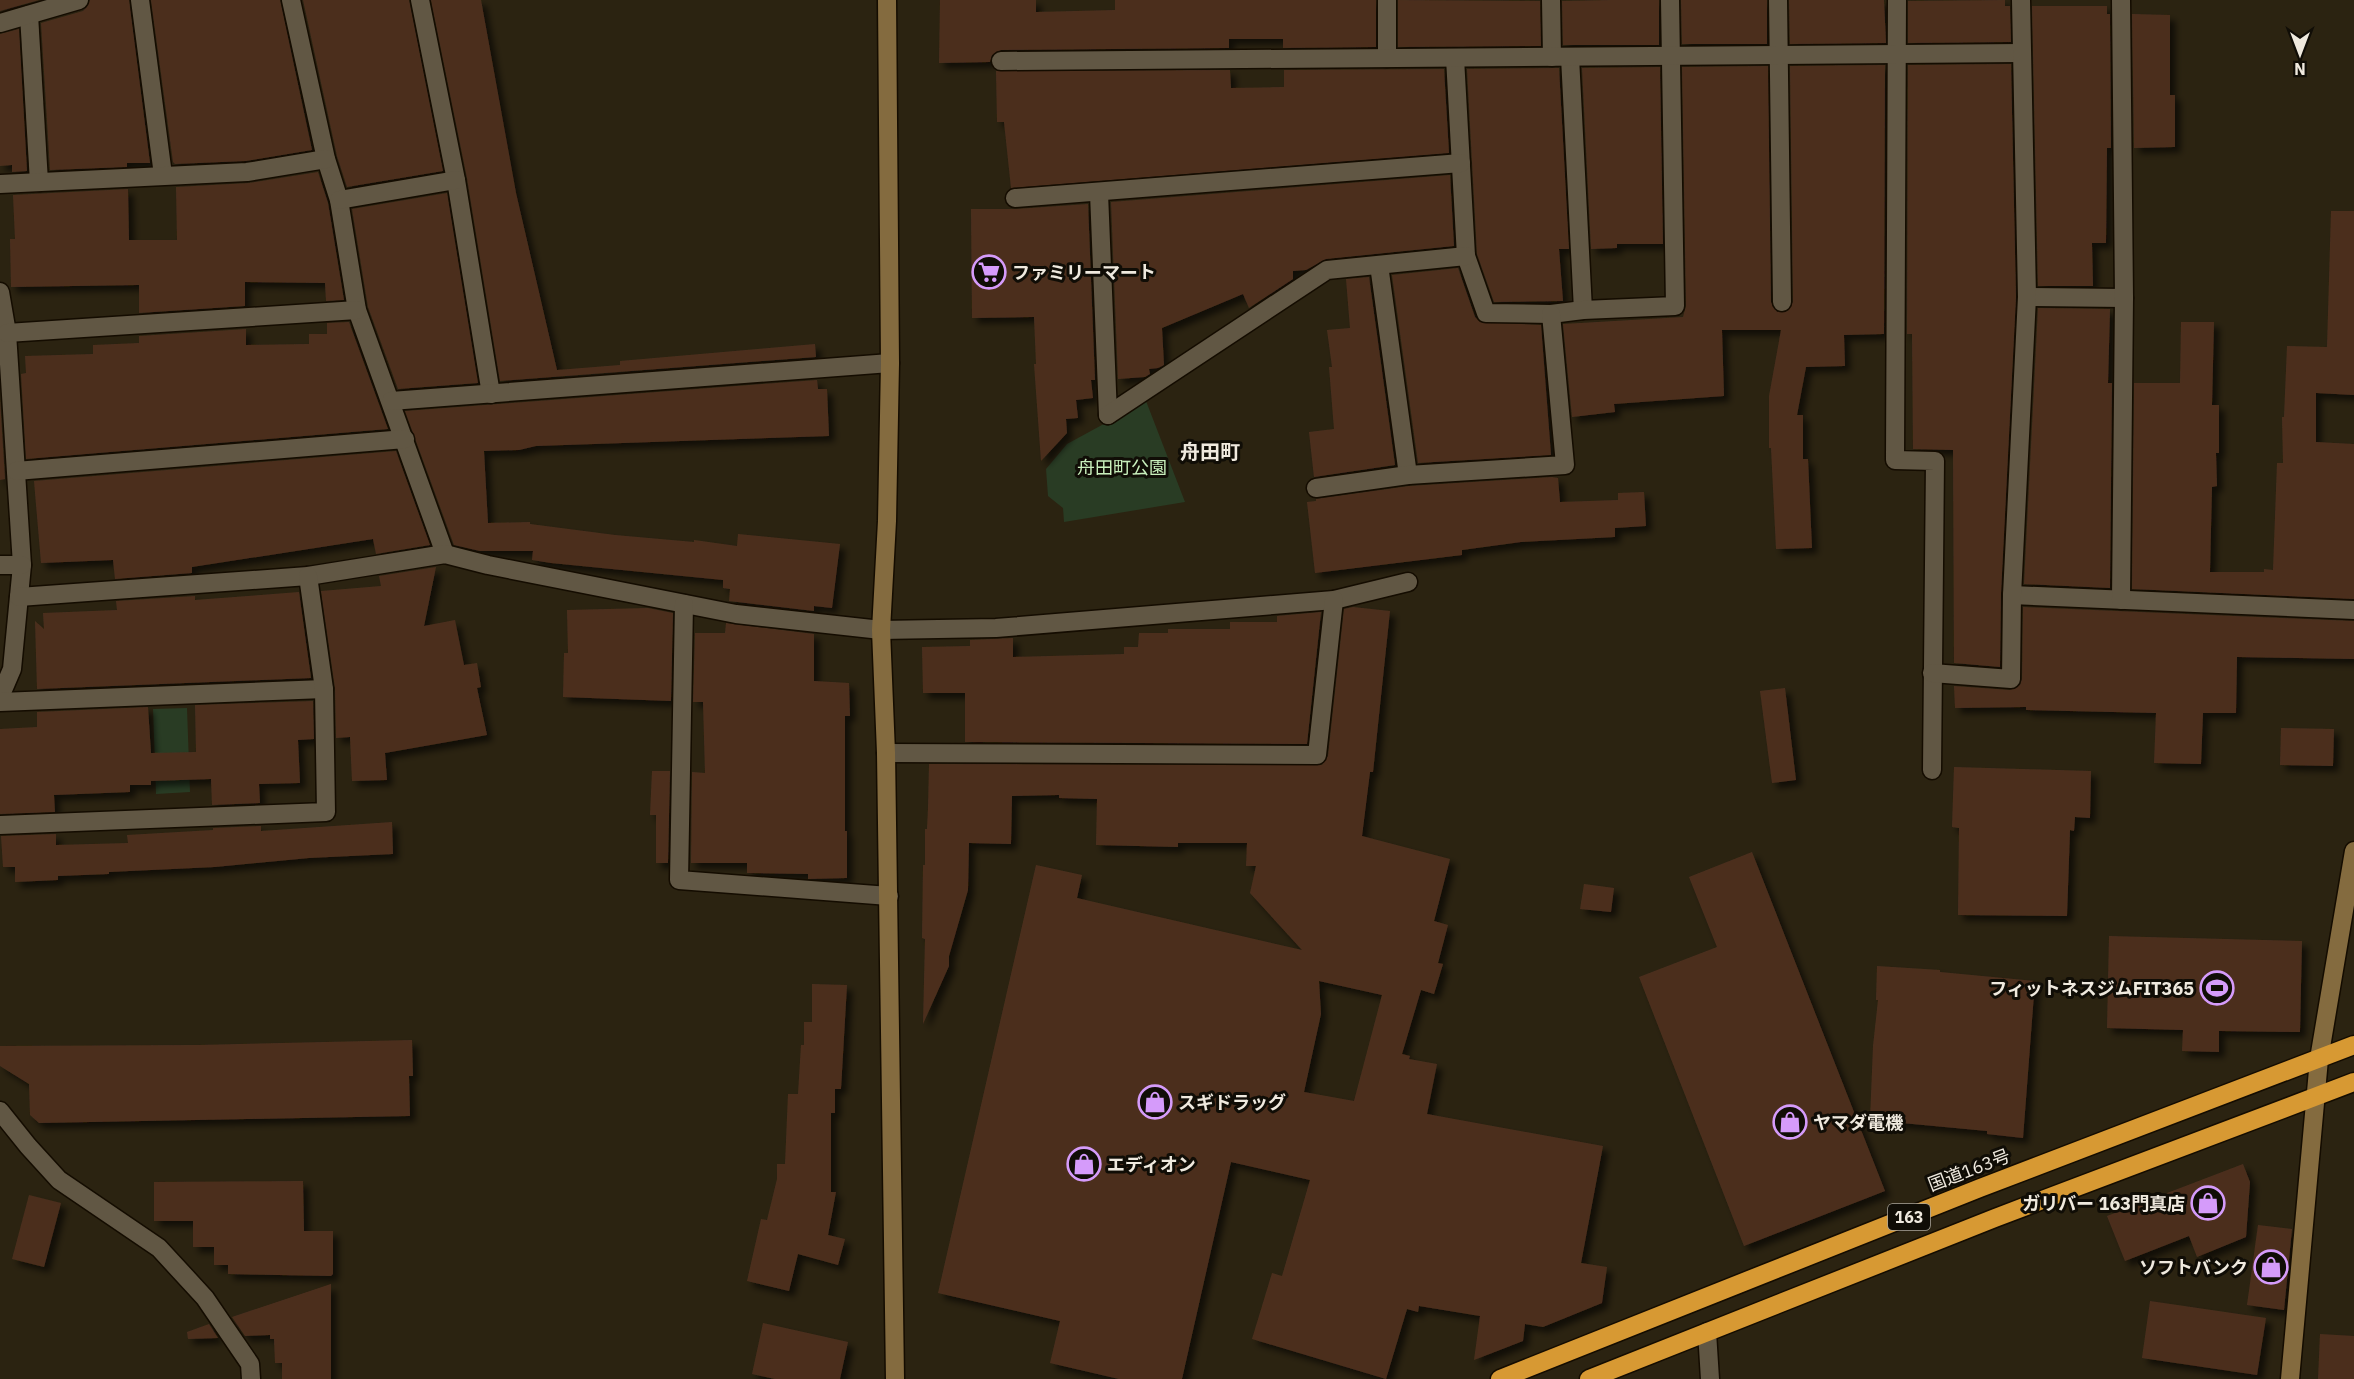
<svg xmlns="http://www.w3.org/2000/svg" width="2354" height="1379" font-family="'IBM Plex Sans','Noto Sans JP',sans-serif">
	<style>
		.green { fill: #293c24 }
		.building { fill: #4b2f1e; fill-rule: evenodd; filter: url(#shadow) }
		.lines { fill: none; stroke-linecap: round; stroke-linejoin: round }
		.street-casing { stroke: #140c00; stroke-width: 21 }
		.secondary-casing { stroke: #140c00; stroke-width: 21 }
		.highway-casing { stroke: #140c00; stroke-width: 21 }
		.street { stroke: #615744; stroke-width: 18 }
		.secondary { stroke: #846b3f; stroke-width: 18 }
		.highway { stroke: #d79933; stroke-width: 18 }
		.labels { text-anchor: middle; dominant-baseline: central; stroke-width: 6; stroke-linejoin: round; paint-order: stroke }
		.shield { fill: #100d06; stroke: #aca79d; stroke-width: 1.5 }
		.shield-label { font-size: 16px; font-weight: bold; fill: #efe9de }
		.poi-label { font-size: 18px; font-weight: bold; fill: #efe9de; stroke: #100d06; text-anchor: start }
		.park-label { font-size: 18px; fill: #c8efbc; stroke: #100d06 }
		.street-label { font-size: 18px; fill: #efe9de; stroke: #100d06 }
		.neighbourhood-label { font-size: 20px; font-weight: bold; fill: #efe9de; stroke: #100d06 }
	</style>
	<defs>
		<filter id="shadow"><feDropShadow dx="5.5" dy="5.5" stdDeviation="3" flood-color="#0009"/></filter>
	</defs>
	<rect width="100%" height="100%" fill="#2b2311"/>
	<!-- green -->
	<g class="green">
		<path d="M1146,401L1185,502L1064,522L1063,508L1048,496L1046,469L1067,444Z"/>
		<path d="M187,708L190,792L156,794L153,709Z"/>
	</g>
	<!-- building -->
	<g class="building">
		<path d="M0,0H39L0,11Z"/>
		<path d="M90,0H129L150,163H127V167L50,170L41,23L83,11L87,7Z"/>
		<path d="M151,0H280L312,150L246,161L175,164L173,162Z"/>
		<path d="M303,0H409L443,171L347,187L337,156Z"/>
		<path d="M431,0H481L516,193L557,370L620,365V361L815,344L816,357L500,381L467,178Z"/>
		<path d="M940,0H1036V12L1115,10V0H1376V47L1283,48V39H1229V48L1001,50L992,55L990,62L939,63Z"/>
		<path d="M1398,0L1540,1L1541,46L1398,47Z"/>
		<path d="M1611,0H1659V45H1563L1562,1Z"/>
		<path d="M1681,0H1767V44H1682Z"/>
		<path d="M1789,0H1884L1886,43L1790,44Z"/>
		<path d="M2005,0V6H2010L2011,42L1908,43V1Z"/>
		<path d="M2032,6H2107V14H2110L2111,148H2107L2106,243H2092L2093,286H2038Z"/>
		<path d="M2132,14L2170,15V95H2175V147L2134,148Z"/>
		<path d="M19,29L27,171L12,172V165L0,166V34Z"/>
		<path d="M2011,64L2016,297L2001,594L2000,667L1954,663L1953,450L1913,449L1912,334H1907L1908,65Z"/>
		<path d="M1885,65L1884,334L1844,335L1845,366L1806,367L1797,415H1803V459H1808L1812,548L1776,549L1771,448H1769V396L1781,330H1722L1724,396L1614,404L1615,412L1572,417L1563,324L1683,317L1686,306L1682,67L1768,66L1771,302L1777,312L1788,311L1793,302L1790,66Z"/>
		<path d="M1660,67L1663,244H1617V248L1591,249L1582,68Z"/>
		<path d="M1559,68L1569,249H1559L1563,301L1494,302L1477,254L1467,69Z"/>
		<path d="M1444,69L1449,153L1011,188L1004,122H997L996,71L1230,70L1231,88L1284,87V70Z"/>
		<path d="M318,172L328,203L344,300L326,301L325,283L245,282V306L139,313V285L11,287L10,239H15L13,195L128,189L129,240H177L176,187L249,183Z"/>
		<path d="M1450,175L1454,246L1326,259L1306,270L1293,271V279L1249,308L1243,294L1162,328L1164,365L1158,368L1149,369L1150,374L1145,377L1118,379L1111,202Z"/>
		<path d="M447,193L478,383L398,389L368,307L352,209Z"/>
		<path d="M1088,204L1095,380H1091L1093,398L1076,400L1078,418L1066,419L1067,433L1041,461L1034,364H1036L1034,317L972,318L971,209H1016Z"/>
		<path d="M2331,211H2354V395L2316,393V442L2354,444V599L2132,589L2134,383H2180L2181,322H2214L2212,405H2219V453H2216L2217,486L2212,487L2210,572H2264V569L2273,570L2277,463H2283L2282,417H2284L2287,346L2327,347Z"/>
		<path d="M1458,268L1475,317L1480,322L1541,325L1551,455L1418,463L1392,275Z"/>
		<path d="M1369,277L1395,465L1314,477L1309,432L1334,429L1329,367H1332L1327,330L1350,328L1346,279Z"/>
		<path d="M2038,308L2110,309L2108,383H2112L2110,588L2024,584Z"/>
		<path d="M349,322L388,429L26,459L21,374L26,373L25,356L93,354V345L139,343V336L246,329V345L309,344V334H327V323Z"/>
		<path d="M817,380L818,389H827L829,436L536,446L519,450L484,451L488,523L530,522V524L615,535L694,542V540L737,546L738,534L840,544L832,608L814,606V611L729,601L730,589L723,588V580L551,563L532,560L533,551H480L454,545L405,411Z"/>
		<path d="M0,399L5,479L0,480Z"/>
		<path d="M396,451L430,545L376,554L373,539L192,567V573L115,579L113,560L41,563L34,481Z"/>
		<path d="M1552,477L1558,478L1560,502L1618,500V493L1644,492L1646,526L1615,528V537L1521,542L1462,550V555L1315,573L1307,502L1316,501V499L1409,486Z"/>
		<path d="M436,567L424,626L455,620L464,665L477,663L481,687L477,688L487,735L385,753L387,780L352,781L350,737L336,738L335,688L321,591L381,586L379,576Z"/>
		<path d="M299,592L311,678L37,689L35,621L44,629L43,613L117,610L116,601L195,596V600Z"/>
		<path d="M1353,607L1390,611L1373,772H1370L1362,836L1450,859L1434,921L1448,925L1438,963L1443,964L1434,994L1421,990L1402,1054L1410,1056L1409,1059L1437,1064L1427,1114L1603,1146L1581,1263L1607,1267L1602,1303L1543,1327L1525,1324L1523,1341L1474,1360L1480,1316L1419,1306L1418,1312L1407,1309L1386,1379L1252,1339L1272,1273L1282,1276L1310,1180L1231,1162L1182,1379H1119L1050,1363L1060,1321L938,1293L1036,865L1082,875L1077,898L1302,950L1250,893L1256,866H1246L1247,843H1178V847L1096,845L1097,799L1059,798V795L1012,796L1011,844L969,843L968,890L949,956V966L923,1024L925,939L922,938L923,865H925V829H927L928,808L929,764L1322,765L1328,756L1344,609ZM1319,981L1382,995L1354,1101L1304,1092L1321,1014Z"/>
		<path d="M2023,607L2354,621V659L2237,657L2236,713H2203L2201,764L2154,763L2156,713L2026,710V707L1955,708L1954,686L2010,690L2020,685L2022,679Z"/>
		<path d="M648,608L673,613L671,701L563,697L564,653H568L567,610Z"/>
		<path d="M1321,612L1307,744L965,742V693H923L922,647L970,646V640L1013,638V657L1124,654V647H1138L1139,633H1168V629H1230V622H1277V616Z"/>
		<path d="M726,623L814,634V681L849,683L850,716H845V831H847V878L808,879V874L747,873V863H691L692,772L705,773L703,702H693L695,633H725Z"/>
		<path d="M1785,688L1796,780L1772,783L1760,691Z"/>
		<path d="M313,701L314,739L298,740L300,783L259,784L260,803L212,805L211,779L151,781V785H130V792L54,795L55,812L0,814V729L37,727V712L148,707L151,753L196,752L195,705Z"/>
		<path d="M2281,728L2334,729L2333,766L2280,765Z"/>
		<path d="M1954,767L2091,771L2090,818L2075,817L2074,831L2070,830L2067,916L1958,915L1959,828L1952,827Z"/>
		<path d="M652,771H670L668,863H656V815H650Z"/>
		<path d="M392,822L393,854L309,858L215,867L109,872V874L58,876V880L15,882V867H3L1,836L56,834V845L128,843L127,835L213,830V828L261,826V831Z"/>
		<path d="M1752,852L1885,1191L1744,1246L1639,977L1717,947L1689,877Z"/>
		<path d="M1584,884L1614,888L1611,912L1580,909Z"/>
		<path d="M2109,936L2302,941L2300,1032L2219,1031V1052L2182,1051L2183,1030L2107,1028Z"/>
		<path d="M1877,966L1940,970V972L2035,981L2023,1138L1987,1134V1131L1870,1120L1873,1046L1878,1000H1876Z"/>
		<path d="M812,984L847,985L841,1089H835V1113H831V1192H836L828,1235L845,1239L838,1265L798,1254L789,1291L747,1281L761,1219L767,1220L777,1179V1164H785L788,1094H798L801,1045H804V1022H812Z"/>
		<path d="M412,1040L413,1076H409L410,1116L39,1123L30,1115L29,1084L0,1066V1046L198,1045Z"/>
		<path d="M2243,1164L2250,1182L2246,1237L2197,1257L2189,1236L2125,1261L2107,1216Z"/>
		<path d="M303,1181L304,1231H333V1274L331,1276L228,1274V1265H214V1247H193V1221H154V1182Z"/>
		<path d="M29,1195L61,1203L44,1267L12,1259Z"/>
		<path d="M2258,1225L2292,1229L2284,1310L2247,1305Z"/>
		<path d="M331,1284V1379H282V1363H275L274,1339H270V1335L245,1336L232,1317Z"/>
		<path d="M2150,1301L2266,1318L2257,1375L2142,1358Z"/>
		<path d="M763,1323L848,1342L840,1379H775L752,1374Z"/>
		<path d="M209,1324L218,1338L188,1339L187,1332Z"/>
		<path d="M2320,1334L2354,1336V1379H2318Z"/>
	</g>
	<g class="lines">
		<!-- street casing -->
		<g class="street-casing">
			<g id="street">
				<path d="M140,0L163,175"/>
				<path d="M291,0L326,159L339,200L357,310L445,554"/>
				<path d="M420,0L456,180L491,394"/>
				<path d="M1551,0L1552,57"/>
				<path d="M1778,0L1782,302"/>
				<path d="M1897,0L1895,460L1935,461L1932,770"/>
				<path d="M29,15L39,182"/>
				<path d="M0,23L79,0"/>
				<path d="M1570,57L1583,310"/>
				<path d="M1387,58V0"/>
				<path d="M1455,58L1466,256L1486,313L1551,314L1583,310L1675,306L1670,0"/>
				<path d="M1001,61L2021,53"/>
				<path d="M0,184L247,172L326,159"/>
				<path d="M1099,193L1108,415"/>
				<path d="M1015,198L1461,163"/>
				<path d="M339,200L456,180"/>
				<path d="M1379,265L1408,475"/>
				<path d="M0,292L7,333L22,565L12,669L0,697"/>
				<path d="M2027,297L2124,298"/>
				<path d="M7,333L357,310"/>
				<path d="M391,401L890,363"/>
				<path d="M1108,415L1327,270L1466,256"/>
				<path d="M16,471L405,439"/>
				<path d="M1316,488L1408,475L1565,465L1551,314"/>
				<path d="M0,565H22"/>
				<path d="M2012,595L2354,610"/>
				<path d="M19,597L308,576L445,554L488,565L736,614L881,630L996,628L1334,600L1408,582"/>
				<path d="M2121,600L2124,298L2121,0"/>
				<path d="M684,604L679,880L889,896"/>
				<path d="M1932,673L2011,679L2012,595L2027,297L2021,0"/>
				<path d="M0,702L324,689"/>
				<path d="M886,753L1317,755L1334,600"/>
				<path d="M0,825L326,812L324,689L308,576"/>
				<path d="M0,1111L28,1146L59,1180L159,1248L205,1298L250,1364L251,1379"/>
				<path d="M1707,1332L1710,1379"/>
			</g>
		</g>
		<!-- secondary casing -->
		<g class="secondary-casing">
			<g id="secondary">
				<path d="M887,0L890,363L887,521L881,630L886,753L895,1379"/>
				<path d="M2290,1379L2319,1059L2354,851"/>
			</g>
		</g>
		<!-- highway casing -->
		<g class="highway-casing">
			<g id="highway">
				<path d="M1500,1379L1980,1188L2354,1045"/>
				<path d="M1589,1379L1995,1218L2354,1082"/>
			</g>
		</g>
		<!-- street -->
		<use href="#street" class="street"/>
		<!-- secondary -->
		<use href="#secondary" class="secondary"/>
		<!-- highway -->
		<use href="#highway" class="highway"/>
	</g>
	<!-- icons -->
	<defs>
		<g id="supermarket-ring" transform="scale(1.725)"><circle r="9.5" fill="#100d06" stroke="#d59bfa" stroke-width="1.5"/><path d="M-6-5.5h2.5l.6 2H6L4.5 2H-2.5L-4.4-4H-6ZM-1.5 3.2a1.3 1.3 0 1 0 .1 0ZM3 3.2a1.3 1.3 0 1 0 .1 0Z" fill="#d59bfa"/></g>
		<g id="stadium-ring" transform="scale(1.725)"><circle r="9.5" fill="#100d06" stroke="#d59bfa" stroke-width="1.5"/><path d="M0-5a6.5 5 0 1 0 0 10a6.5 5 0 1 0 0-10ZM-3.5-1.8h7v3.6h-7Z" fill="#d59bfa"/></g>
		<g id="shop-ring" transform="scale(1.725)"><circle r="9.5" fill="#100d06" stroke="#d59bfa" stroke-width="1.5"/><path d="M-5-2.5h2.3a2.7 3.5 0 0 1 5.4 0H5L5.5 6h-11ZM-1.5-2.5h3a1.5 2.3 0 0 0-3 0Z" fill="#d59bfa"/></g>
	</defs>
	<g fill-rule="evenodd">
		<use href="#supermarket-ring" x="989" y="272"/>
		<use href="#stadium-ring" x="2217" y="988"/>
		<use href="#shop-ring" x="1155" y="1102"/>
		<use href="#shop-ring" x="1790" y="1122"/>
		<use href="#shop-ring" x="1084" y="1164"/>
		<use href="#shop-ring" x="2208" y="1203"/>
		<use href="#shop-ring" x="2271" y="1267"/>
	</g>
	<g class="labels">
		<!-- shield labels -->
		<rect class="shield" x="1888" y="1204" width="42" height="26" rx="4.5"/>
		<g class="shield-label">
			<text x="1909" y="1217">163</text>
		</g>
		<!-- poi labels -->
		<g class="poi-label">
			<text x="1012" y="272">ファミリーマート</text>
			<text x="2194" y="988" text-anchor="end">フィットネスジムFIT365</text>
			<text x="1178" y="1102">スギドラッグ</text>
			<text x="1813" y="1122">ヤマダ電機</text>
			<text x="1107" y="1164">エディオン</text>
			<text x="2185" y="1203" text-anchor="end">ガリバー 163門真店</text>
			<text x="2248" y="1267" text-anchor="end">ソフトバンク</text>
		</g>
		<!-- park labels -->
		<g class="park-label">
			<text x="1122" y="467">舟田町公園</text>
		</g>
		<!-- street labels -->
		<g class="street-label">
			<text transform="translate(1969 1170) rotate(-21)">国道163号</text>
		</g>
		<!-- neighbourhood labels -->
		<g class="neighbourhood-label">
			<text x="1210" y="451">舟田町</text>
		</g>
	</g>
	<!-- north arrow -->
	<g transform="translate(2300 54) rotate(180)" stroke="#100d06" stroke-width="4.5" paint-order="stroke">
	<path d="M0-4.5L10 22L0 15L-10 22Z" fill="#efe9de"/>
	<text y="-9" font-size="16" font-weight="bold" text-anchor="middle" fill="#efe9de">N</text>
	</g>
</svg>
